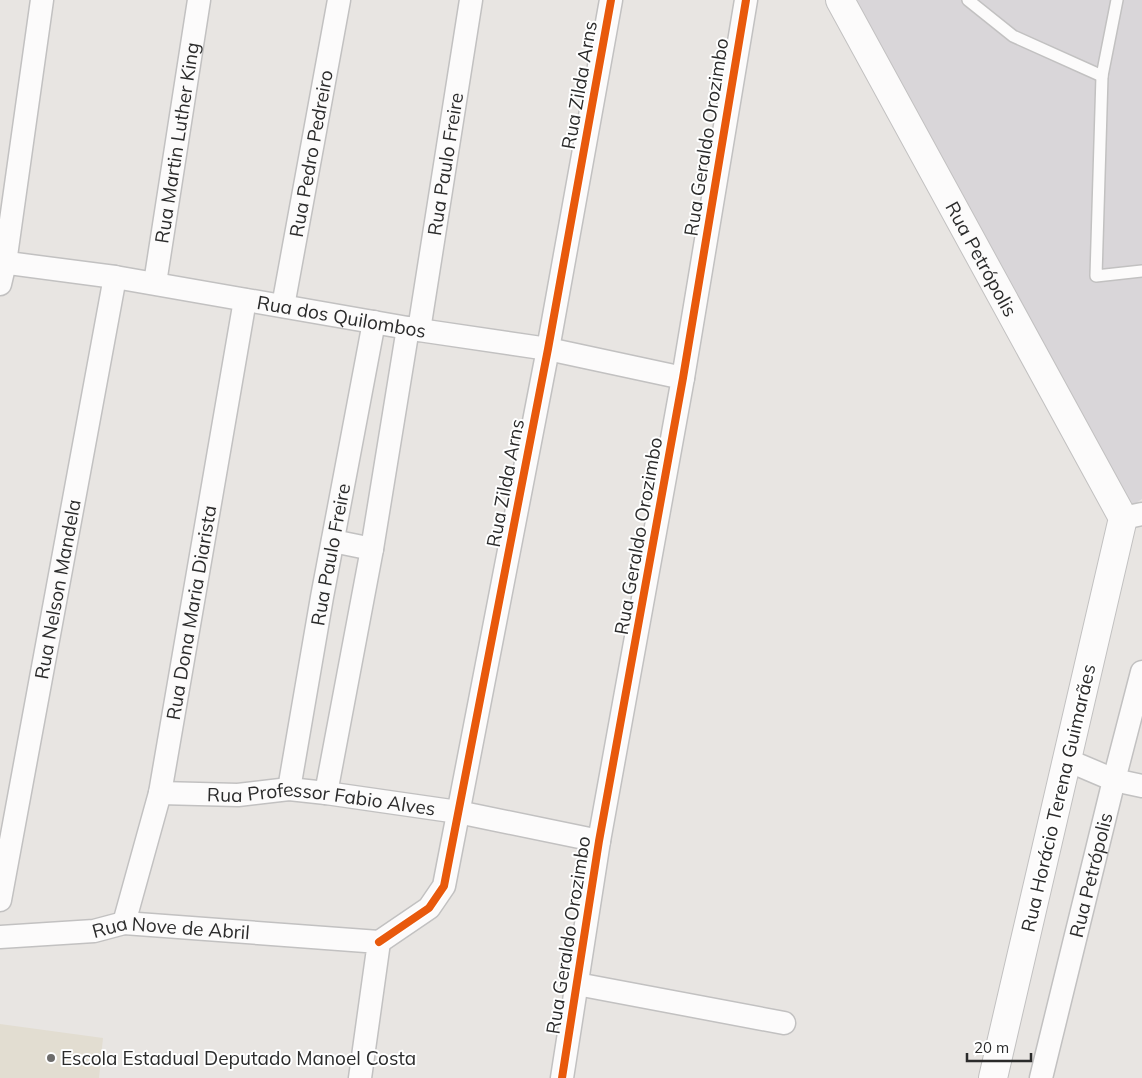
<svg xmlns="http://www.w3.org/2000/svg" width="1142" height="1078" font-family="Mulish,sans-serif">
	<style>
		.industrial { fill: #d9d6d9 }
		.education { fill: #e2ddd1 }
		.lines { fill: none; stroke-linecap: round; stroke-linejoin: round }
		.service-casing { stroke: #c2c1c1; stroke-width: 14 }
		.minor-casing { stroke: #c2c1c1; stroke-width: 25 }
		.tertiary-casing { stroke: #c2c1c1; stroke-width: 30 }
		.service { stroke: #fcfbfb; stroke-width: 11 }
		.minor { stroke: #fcfbfb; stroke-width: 22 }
		.tertiary { stroke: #fcfbfb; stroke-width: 28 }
		.cycleway-casing { stroke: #fff; stroke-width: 11 }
		.cycleway { stroke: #e8590c; stroke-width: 8 }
		.poi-dot { fill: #6d6c6b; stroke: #fff; stroke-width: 2 }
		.labels { text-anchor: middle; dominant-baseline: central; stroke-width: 4; stroke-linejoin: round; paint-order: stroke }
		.street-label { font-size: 19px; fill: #2b2b2b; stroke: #fff }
		.poi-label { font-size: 19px; fill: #2b2b2b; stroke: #fff; text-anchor: start }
	</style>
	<rect width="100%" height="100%" fill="#e8e5e2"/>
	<!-- industrial -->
	<path class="industrial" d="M853,0H1142V499L1129,508Z"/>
	<!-- education -->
	<path class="education" d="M0,1024L103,1038L99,1078H0Z"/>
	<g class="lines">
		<!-- service casing -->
		<g class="service-casing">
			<g id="service">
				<path d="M968,0L1013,36L1102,76"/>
				<path d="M1117,0L1102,76L1096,276L1142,271"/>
			</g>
		</g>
		<!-- minor casing -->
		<g class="minor-casing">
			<g id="minor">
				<path id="s1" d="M0,262L115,277L419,330L548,349L683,378"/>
				<path id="s2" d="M155,283L199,0"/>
				<path d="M0,284L5,263L42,0"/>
				<path id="s3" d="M283,306L339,0"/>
				<path id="s4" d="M419,330L471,0"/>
				<path d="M1123,518L1142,514"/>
				<path d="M333,541L372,549"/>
				<path d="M1067,760L1114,780L1142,786"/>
				<path id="s5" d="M289,789L322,597L374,322"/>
				<path id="s6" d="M160,793L238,795L289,789L326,793L458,812L599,841"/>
				<path d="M326,793L372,549L408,328"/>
				<path id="s7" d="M0,900L115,277"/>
				<path id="s8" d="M124,923L160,793L245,300"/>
				<path id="s9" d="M0,937L94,931L124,923L379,942L360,1078"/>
				<path d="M379,942L429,908L444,886L548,349L611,0"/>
				<path d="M577,984L784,1023"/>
				<path d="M562,1078L599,841L683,378L746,0"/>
				<path id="s10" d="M1041,1078L1114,780L1142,672"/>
			</g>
		</g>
		<!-- tertiary casing -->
		<g class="tertiary-casing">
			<g id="tertiary">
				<path id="s11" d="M840,0L1123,518L993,1078"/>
			</g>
		</g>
		<!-- service -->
		<use href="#service" class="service"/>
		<!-- minor -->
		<use href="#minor" class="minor"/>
		<!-- tertiary -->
		<use href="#tertiary" class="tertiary"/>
		<!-- cycleway casing -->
		<g class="cycleway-casing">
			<g id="cycleway">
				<path d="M379,942L429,908L444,886L548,349L611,0"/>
				<path d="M562,1078L599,841L683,378L746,0"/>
			</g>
		</g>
		<!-- cycleway -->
		<use href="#cycleway" class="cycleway"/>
	</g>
	<!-- markers -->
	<circle class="poi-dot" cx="51" cy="1058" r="5"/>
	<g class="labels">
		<!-- street labels -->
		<g class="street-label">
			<text transform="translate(579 85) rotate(-80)">Rua Zilda Arns</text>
			<text transform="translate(706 137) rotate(-81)">Rua Geraldo Orozimbo</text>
			<text stroke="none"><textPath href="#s2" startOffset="142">Rua Martin Luther King</textPath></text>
			<text stroke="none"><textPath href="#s3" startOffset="155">Rua Pedro Pedreiro</textPath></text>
			<text stroke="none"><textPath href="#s4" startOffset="168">Rua Paulo Freire</textPath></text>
			<text stroke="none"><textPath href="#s11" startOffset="295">Rua Petrópolis</textPath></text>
			<text stroke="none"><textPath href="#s1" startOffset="346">Rua dos Quilombos</textPath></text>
			<text transform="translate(505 483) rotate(-79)">Rua Zilda Arns</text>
			<text transform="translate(638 536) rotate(-80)">Rua Geraldo Orozimbo</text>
			<text stroke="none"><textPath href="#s5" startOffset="238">Rua Paulo Freire</textPath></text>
			<text stroke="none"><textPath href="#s7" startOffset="316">Rua Nelson Mandela</textPath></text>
			<text stroke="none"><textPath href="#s8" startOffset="318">Rua Dona Maria Diarista</textPath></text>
			<text transform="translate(1058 798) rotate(-77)">Rua Horácio Terena Guimarães</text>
			<text stroke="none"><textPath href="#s6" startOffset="162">Rua Professor Fabio Alves</textPath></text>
			<text stroke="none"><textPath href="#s10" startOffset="209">Rua Petrópolis</textPath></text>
			<text stroke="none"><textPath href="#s9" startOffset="172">Rua Nove de Abril</textPath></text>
			<text transform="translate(568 935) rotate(-81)">Rua Geraldo Orozimbo</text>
		</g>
		<!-- poi labels -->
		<g class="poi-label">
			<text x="61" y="1058">Escola Estadual Deputado Manoel Costa</text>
		</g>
	</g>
	<!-- scale -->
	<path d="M967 1053v8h64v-8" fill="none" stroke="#2b2b2b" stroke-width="2.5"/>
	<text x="974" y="1053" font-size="15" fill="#2b2b2b" stroke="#ffffff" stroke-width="4" paint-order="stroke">20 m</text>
</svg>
